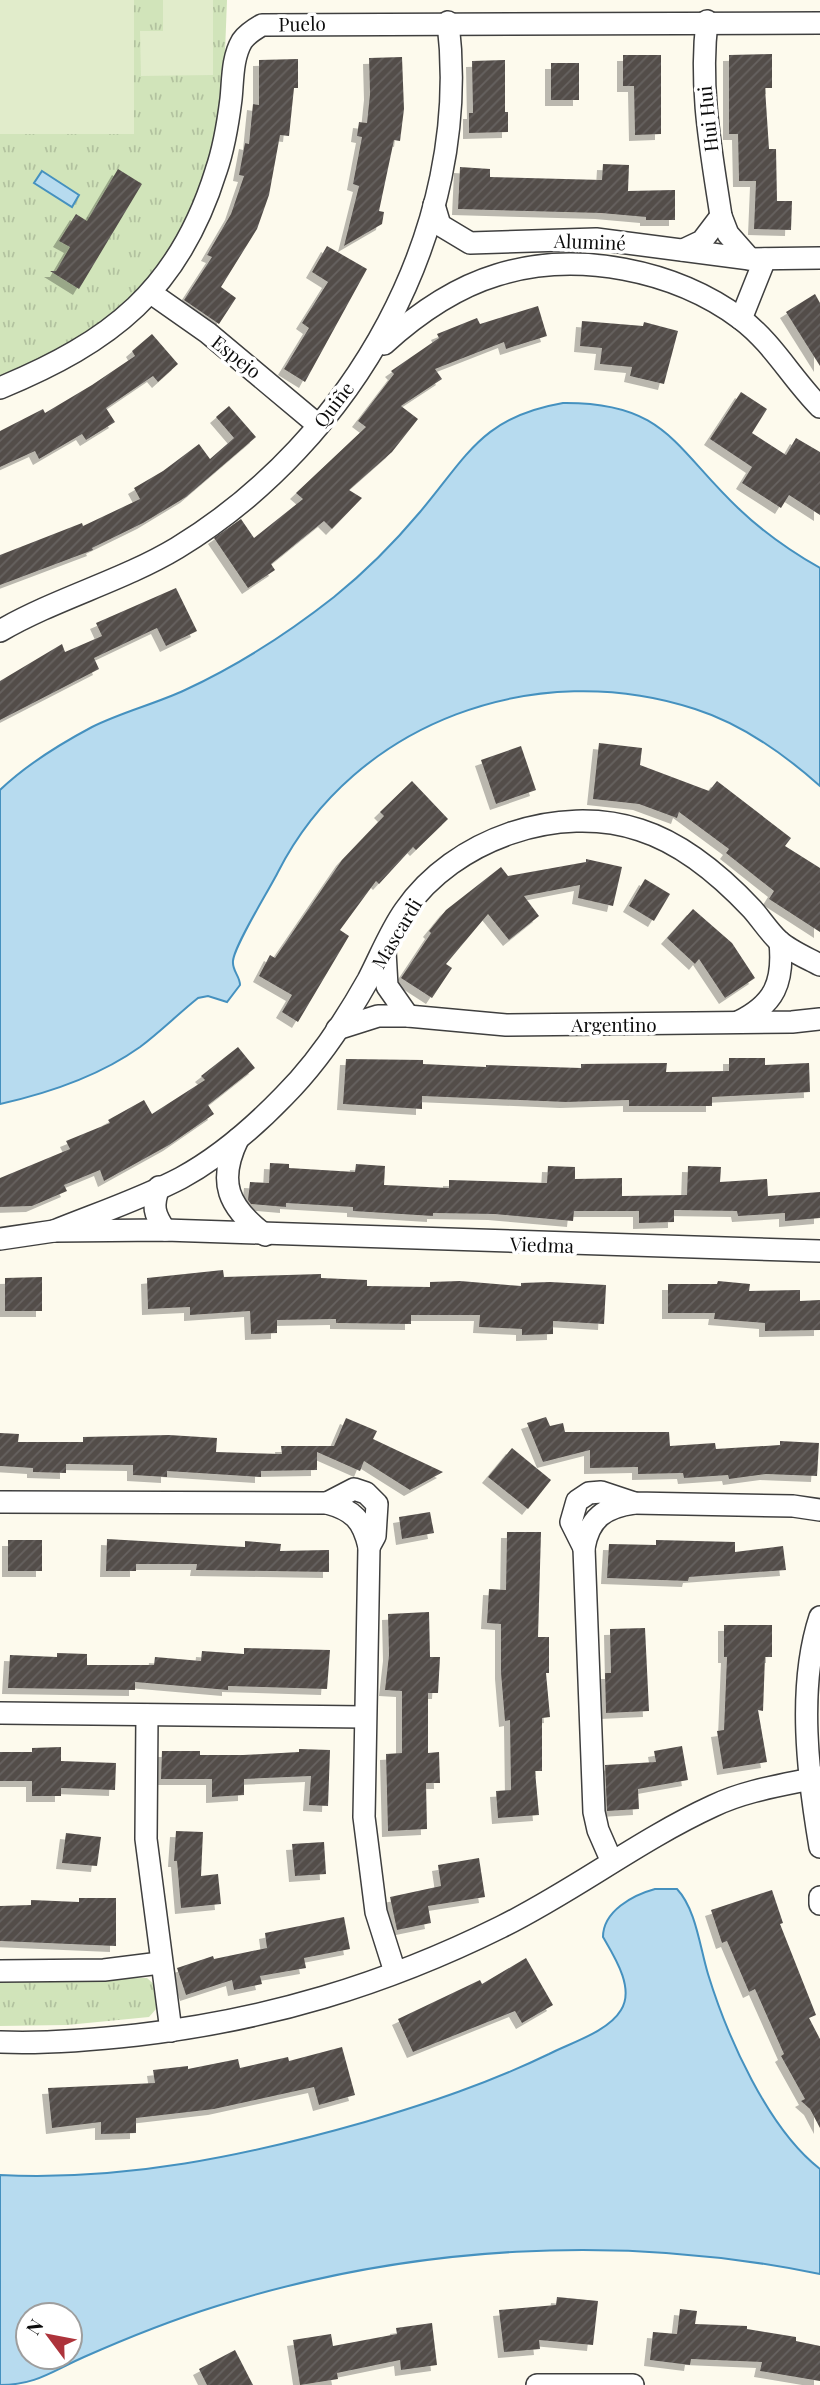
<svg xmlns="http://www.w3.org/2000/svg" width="820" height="2385" font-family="'Playfair Display',serif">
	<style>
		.grass { fill: url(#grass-tufts) }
		.pitch { fill: #e1eccb }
		.water { fill: #b7dbef; stroke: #4591bf; stroke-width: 2; fill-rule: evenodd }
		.building { fill: url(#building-hatch); filter: url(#shadow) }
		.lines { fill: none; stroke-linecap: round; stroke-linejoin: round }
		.street-casing { stroke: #3f3f3f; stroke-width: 24 }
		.street { stroke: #fff; stroke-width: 21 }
		.labels { text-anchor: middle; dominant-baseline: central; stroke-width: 7; stroke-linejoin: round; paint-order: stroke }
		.street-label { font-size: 19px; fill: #0c0c0c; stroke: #fff }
	</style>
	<defs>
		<pattern id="grass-tufts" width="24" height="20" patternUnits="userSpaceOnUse" patternTransform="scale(1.75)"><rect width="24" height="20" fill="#d1e4ba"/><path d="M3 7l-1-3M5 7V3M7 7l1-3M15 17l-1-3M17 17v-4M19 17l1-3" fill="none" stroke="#b2c29f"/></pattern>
		<pattern id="building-hatch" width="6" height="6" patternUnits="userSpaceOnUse" patternTransform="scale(1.75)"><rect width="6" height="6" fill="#534d4a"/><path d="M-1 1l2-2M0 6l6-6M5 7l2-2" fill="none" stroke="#676260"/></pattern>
		<filter id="shadow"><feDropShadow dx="-6" dy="6" stdDeviation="0" flood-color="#0004"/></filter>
	</defs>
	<rect width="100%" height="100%" fill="#fdfaed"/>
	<!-- grass -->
	<g class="grass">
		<path d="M0,0H227L223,105L210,169L165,264L117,314L69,349L0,382Z"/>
		<path d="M147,1978L157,1987V2008L149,2017L67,2025L0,2026V1980Z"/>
	</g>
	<!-- pitch -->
	<g class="pitch">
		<rect x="0" y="0" width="134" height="134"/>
		<path d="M163,0H213V75L141,76L140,31H163Z"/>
	</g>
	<!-- water -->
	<g class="water">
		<path d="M42,171L79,195L72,207L34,183Z"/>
		<path d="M563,403C665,402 674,447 738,508C763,532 790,551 820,568V786C783,753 742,724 695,709C537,657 355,721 278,872C269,890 234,946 233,961C232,971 240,976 240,985L227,1002L208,996L198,998C178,1014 160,1032 140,1047C98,1077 49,1093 0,1104V790C26,765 60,744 92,727C122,712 155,704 185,690C239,665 287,634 334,597C365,572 394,543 420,512C468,455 482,417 563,403Z"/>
		<path d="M655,1889H677C696,1909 700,1948 708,1974C727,2036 768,2129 820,2169V2274C621,2233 411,2245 217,2306C172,2320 127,2338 84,2357C52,2371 36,2385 0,2385V2175C125,2181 246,2156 365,2122C429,2103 489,2083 549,2054C570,2043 608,2032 621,2010C635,1988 614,1956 603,1937C603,1911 633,1895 655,1889ZM28,2315H70V2357H28Z"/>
	</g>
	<!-- building -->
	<g class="building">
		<path d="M772,54V88H765L769,149H776L777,201H792L791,230L754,229L756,181H739L738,134H729V55Z"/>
		<path d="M623,55H661V134L635,135L634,86H623Z"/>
		<path d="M402,57L404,109L400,141L394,140L379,211L384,212L382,224L344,246L359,186L353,184L362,137L357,136L359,122L367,123L370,94L369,58Z"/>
		<path d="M298,59V88H294L289,136L280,135L269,195L257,229L221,287L236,298L219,324L184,300L212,257L207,255L231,214L244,176L239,175L245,143L249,144L253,104L259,105V60Z"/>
		<path d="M505,60V112H508V132L469,133V113H473L472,61Z"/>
		<rect x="551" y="63" width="28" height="37"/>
		<path d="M603,164L629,165L628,191L675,190V220H646V217L601,213L458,209L460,167L490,169V177L602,180Z"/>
		<path d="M118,169L142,184L79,289L50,271H56L70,247L59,241L76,214L87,221Z"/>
		<path d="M327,246L367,269L305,382L284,369L309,328L302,323L328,282L312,272Z"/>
		<path d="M815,294L820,303V366L786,312Z"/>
		<path d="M538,306L547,336L506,349L504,342L435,369L442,379L401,406L418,419L392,452L349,490L362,498L332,529L324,521L271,564L275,570L248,588L214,538L241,519L254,538L303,499L296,493L366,427L358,421L394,374L391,371L439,338L437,334L477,318L480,324Z"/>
		<path d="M582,321L643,326L644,322L678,331L664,384L630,376L632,367L600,364L602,348L580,346Z"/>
		<path d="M152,334L178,364L158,382L153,376L106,408L115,422L86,440L82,434L39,459L35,451L0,467V431L43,409L45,413L92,385L135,356L132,351Z"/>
		<path d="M741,392L767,409L752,433L786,455L796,438L820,452V515L789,495L781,508L742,483L752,467L710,439Z"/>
		<path d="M229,406L256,437L186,497L143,523L92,548L93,550L0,585V555L82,523L83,526L140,499L134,488L163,471L199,444L210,459L234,438L216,417Z"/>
		<path d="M176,588L197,631L166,646L157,628L94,658L99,669L0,720V681L62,644L65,652L102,636L96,623Z"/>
		<path d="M599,743L642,748L640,765L709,791L717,781L791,838L785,846L820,868V932L769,899L774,891L726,853L729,849L679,812L677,818L639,804L593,799Z"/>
		<path d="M521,746L536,790L496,804L481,760Z"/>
		<path d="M412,781L448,819L416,850L413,847L379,884L376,881L340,930L349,936L298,1022L282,1012L292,995L259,976L270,955L275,958L342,860L384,816L380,812Z"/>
		<path d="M586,859L622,867L613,906L578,898L580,885L524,896L539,916L509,940L488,914L446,964L452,968L432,998L401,978L431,933L429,931L446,910L501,867L508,876L586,862Z"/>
		<path d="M645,879L670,894L654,921L629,906Z"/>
		<path d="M693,909L732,943L755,978L725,998L699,959L695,964L667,938Z"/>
		<path d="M238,1047L255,1068L208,1105L214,1114L169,1145L104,1181L100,1170L64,1185L67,1191L32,1206L0,1207V1178L70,1149L66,1141L110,1123L108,1120L144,1100L152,1114L205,1080L201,1076Z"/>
		<path d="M729,1058H765V1065L809,1063L810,1092L712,1097V1106H629V1100L566,1102L422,1096V1109L343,1104L346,1059L423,1060V1064L486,1067V1065L581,1068V1064L667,1063L666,1072L729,1071Z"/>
		<path d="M270,1163L289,1164V1168L355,1172L356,1164L385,1166L384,1185L449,1188V1180L547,1183L548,1166L575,1167V1179L622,1178V1196L687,1195L688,1166L721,1167L720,1182L767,1179L768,1196L820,1192V1218L785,1221V1213L738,1216L737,1211L674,1210V1222L639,1223V1211H574L573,1221L494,1214L433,1213V1216L353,1211V1207L286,1203V1207L251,1204L248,1200L250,1182L269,1183Z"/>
		<path d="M223,1270L224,1277L321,1274V1278L367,1280V1286L430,1287V1282L460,1281L521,1286V1283L550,1282L606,1285L604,1324L553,1321V1334L522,1335V1329L479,1327L480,1315H411V1324L336,1323V1319L277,1320V1333L251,1334L250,1311L190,1315V1307L148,1309L147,1278Z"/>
		<path d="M42,1277V1311H5V1278Z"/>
		<path d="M718,1281L750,1284L749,1291L800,1290V1301L820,1300V1330L765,1331V1323L714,1319L715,1313H668V1284H717Z"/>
		<path d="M546,1417L550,1426L563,1423L565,1432H669L670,1446L715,1443L716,1449L780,1445V1441L819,1443L817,1476L766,1474L729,1479L728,1475L684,1478L683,1473L638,1474V1467L590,1468V1450L543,1462L527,1423Z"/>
		<path d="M346,1418L377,1431L373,1439L443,1472L410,1490L364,1461L360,1471L317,1452V1470L261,1471V1477L167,1471V1477L133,1475V1465L66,1464V1473L33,1472V1468L0,1466V1433L19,1434L18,1442H83V1437L169,1435L217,1438L216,1452L282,1454L281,1446H334Z"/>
		<path d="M512,1448L551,1480L528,1509L488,1477Z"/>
		<path d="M430,1512L434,1533L402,1539L399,1517Z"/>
		<path d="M507,1532H541L538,1637H549V1673H546L550,1717L542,1718V1771H535L539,1815L498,1818L496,1791L511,1790L510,1720L505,1721L501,1673V1624L487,1623L489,1589L506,1590Z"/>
		<path d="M107,1539L245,1547V1541L281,1544L280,1551L329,1550V1572L196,1570L197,1564H136V1571H106Z"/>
		<rect x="8" y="1540" width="34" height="31"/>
		<path d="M656,1540L735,1542V1552L783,1546L786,1570L689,1577L688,1581L607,1578L609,1544L656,1545Z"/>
		<path d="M429,1612L430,1657H440L438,1693H428V1753L439,1752L440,1783H426L427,1829L388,1831L386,1754L402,1753V1691L385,1690L389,1655L388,1614Z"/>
		<path d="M724,1625H772V1657H765L763,1711L758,1710L767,1762L723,1769L717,1731L724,1730L727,1657H724Z"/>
		<path d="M645,1628L649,1711L606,1713L605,1673H611L610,1629Z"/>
		<path d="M244,1648L330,1650L327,1689L228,1686V1690L135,1682V1690L8,1688L10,1655L57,1657V1653L87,1654V1665H154L155,1657L201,1661L202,1651L244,1654Z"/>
		<path d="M682,1746L688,1780L638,1789L639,1809L607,1811L605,1765L656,1762L654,1751Z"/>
		<path d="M61,1747V1761L116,1763L115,1790L61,1788V1796H32V1781H0V1752H32V1748Z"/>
		<path d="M299,1749L330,1750L328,1806L309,1805L311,1776L244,1779V1795L212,1797V1779H161L162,1751H200V1755H243L299,1752Z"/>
		<path d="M176,1831L203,1832L201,1876L218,1874L221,1904L181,1908L177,1861H174Z"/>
		<path d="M66,1833L101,1837L97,1866L62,1863Z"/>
		<path d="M324,1842L326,1874L295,1876L292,1844Z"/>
		<path d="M479,1858L485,1897L428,1906L431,1923L397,1930L390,1897L441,1886L438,1865Z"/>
		<path d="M772,1890L783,1923L780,1924L816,2015L809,2018L820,2039V2128L810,2109L801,2101L805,2099L781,2056L784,2054L755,1989L749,1992L727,1941L722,1943L711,1910Z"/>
		<path d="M79,1898H116V1946L0,1941V1906L31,1905V1900L79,1902Z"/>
		<path d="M344,1917L350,1949L304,1958L306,1968L260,1976L262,1984L234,1990L232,1980L186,1995L177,1968L213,1956L214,1959L267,1948L265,1933Z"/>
		<path d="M526,1958L553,2005L522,2023L515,2011L413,2052L398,2019L480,1980L482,1984Z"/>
		<path d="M342,2047L355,2095L319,2105L314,2087L214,2109L136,2118V2133L101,2134V2122L52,2128L48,2088L155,2083L153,2070L188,2066V2069L238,2059L240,2068L288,2057L289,2061Z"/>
		<path d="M557,2297L598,2301L593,2345L539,2340L540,2349L504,2352L499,2310L556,2305Z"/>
		<path d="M680,2309L697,2311L695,2324L747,2326V2329L796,2337V2341L820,2346V2381L760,2371L762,2362L691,2359L690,2365L650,2360L653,2332L677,2334Z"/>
		<path d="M432,2323L437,2365L401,2370L400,2360L337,2373L338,2379L300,2385L293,2340L331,2334L333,2346L397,2334L396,2328Z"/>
		<path d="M235,2350L253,2385H207L199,2369Z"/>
	</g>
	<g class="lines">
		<!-- street casing -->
		<g class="street-casing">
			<g id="street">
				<path d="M707,21C699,89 711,150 721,216"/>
				<path d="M434,205L440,225L470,243L596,239L750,259L820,258"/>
				<path d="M683,250L702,241L721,216L728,234L750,259"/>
				<path d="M151,293L208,333L318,425"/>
				<path d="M741,319L765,259"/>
				<path d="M384,344C417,314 454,288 497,275C577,250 675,270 741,319C773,343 792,379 820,407"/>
				<path d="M0,388C111,342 179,290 216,171C224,148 228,123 231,99C233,80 232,58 242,41C247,34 255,29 262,25L820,23"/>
				<path d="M0,631C57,598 122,581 177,548C353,441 473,230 448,22"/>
				<path d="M820,965C807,958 790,951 779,941C769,932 761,919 752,909C721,876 684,844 640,830C559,803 454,839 405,910C390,931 380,957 368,980C345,1021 318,1062 284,1096C255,1126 218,1158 181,1178C141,1199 96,1214 54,1231L165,1230L820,1251"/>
				<path d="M408,1016L506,1025L792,1022L820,1019"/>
				<path d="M738,1022C775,1004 784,982 780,942"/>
				<path d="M337,1029L378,1016H408L387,986L385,951"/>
				<path d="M238,1139C217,1182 228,1207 265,1235"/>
				<path d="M159,1187C152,1206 154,1214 165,1230"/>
				<path d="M0,1239L54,1231"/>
				<path d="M0,1502L327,1503C353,1510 363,1520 369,1547L364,1817L376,1912L395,1972"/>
				<path d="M327,1503L354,1489L366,1493L377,1504L375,1536L369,1547"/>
				<path d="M584,1548L571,1522L577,1501L589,1493L601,1492L634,1503L793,1506L820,1510"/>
				<path d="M820,1617C797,1687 808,1776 820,1847"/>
				<path d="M0,1713L365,1717"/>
				<path d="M147,1715L146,1839L171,2031"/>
				<path d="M612,1862L598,1830L594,1812L584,1548C589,1518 605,1507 634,1503"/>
				<path d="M820,1897V1904"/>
				<path d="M0,1971L104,1970L160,1963"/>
				<path d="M0,2042C46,2044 92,2040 137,2035C267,2020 384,1985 501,1927C574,1891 639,1840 713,1806C746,1790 784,1785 820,1777"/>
				<path d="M537,2385H633"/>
			</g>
		</g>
		<!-- street -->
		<use href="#street" class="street"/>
	</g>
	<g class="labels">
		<!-- street labels -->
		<g class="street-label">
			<text transform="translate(302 23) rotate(-1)">Puelo</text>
			<text transform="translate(707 119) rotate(-96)">Hui Hui</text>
			<text transform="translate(590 241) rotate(2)">Aluminé</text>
			<text transform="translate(237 356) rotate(38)">Espejo</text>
			<text transform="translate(333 404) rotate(-52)">Quiñe</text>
			<text transform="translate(396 933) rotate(-59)">Mascardi</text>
			<text x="614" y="1024">Argentino</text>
			<text transform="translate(542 1244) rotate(2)">Viedma</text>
		</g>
	</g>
	<!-- north arrow -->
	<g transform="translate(49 2336) rotate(302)"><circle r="33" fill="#ffffff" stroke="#9e9e9e" stroke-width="2"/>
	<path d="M0-5L12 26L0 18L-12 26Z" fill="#ad333b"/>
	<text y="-10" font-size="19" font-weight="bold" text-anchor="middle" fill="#0c0c0c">N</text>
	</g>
</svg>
